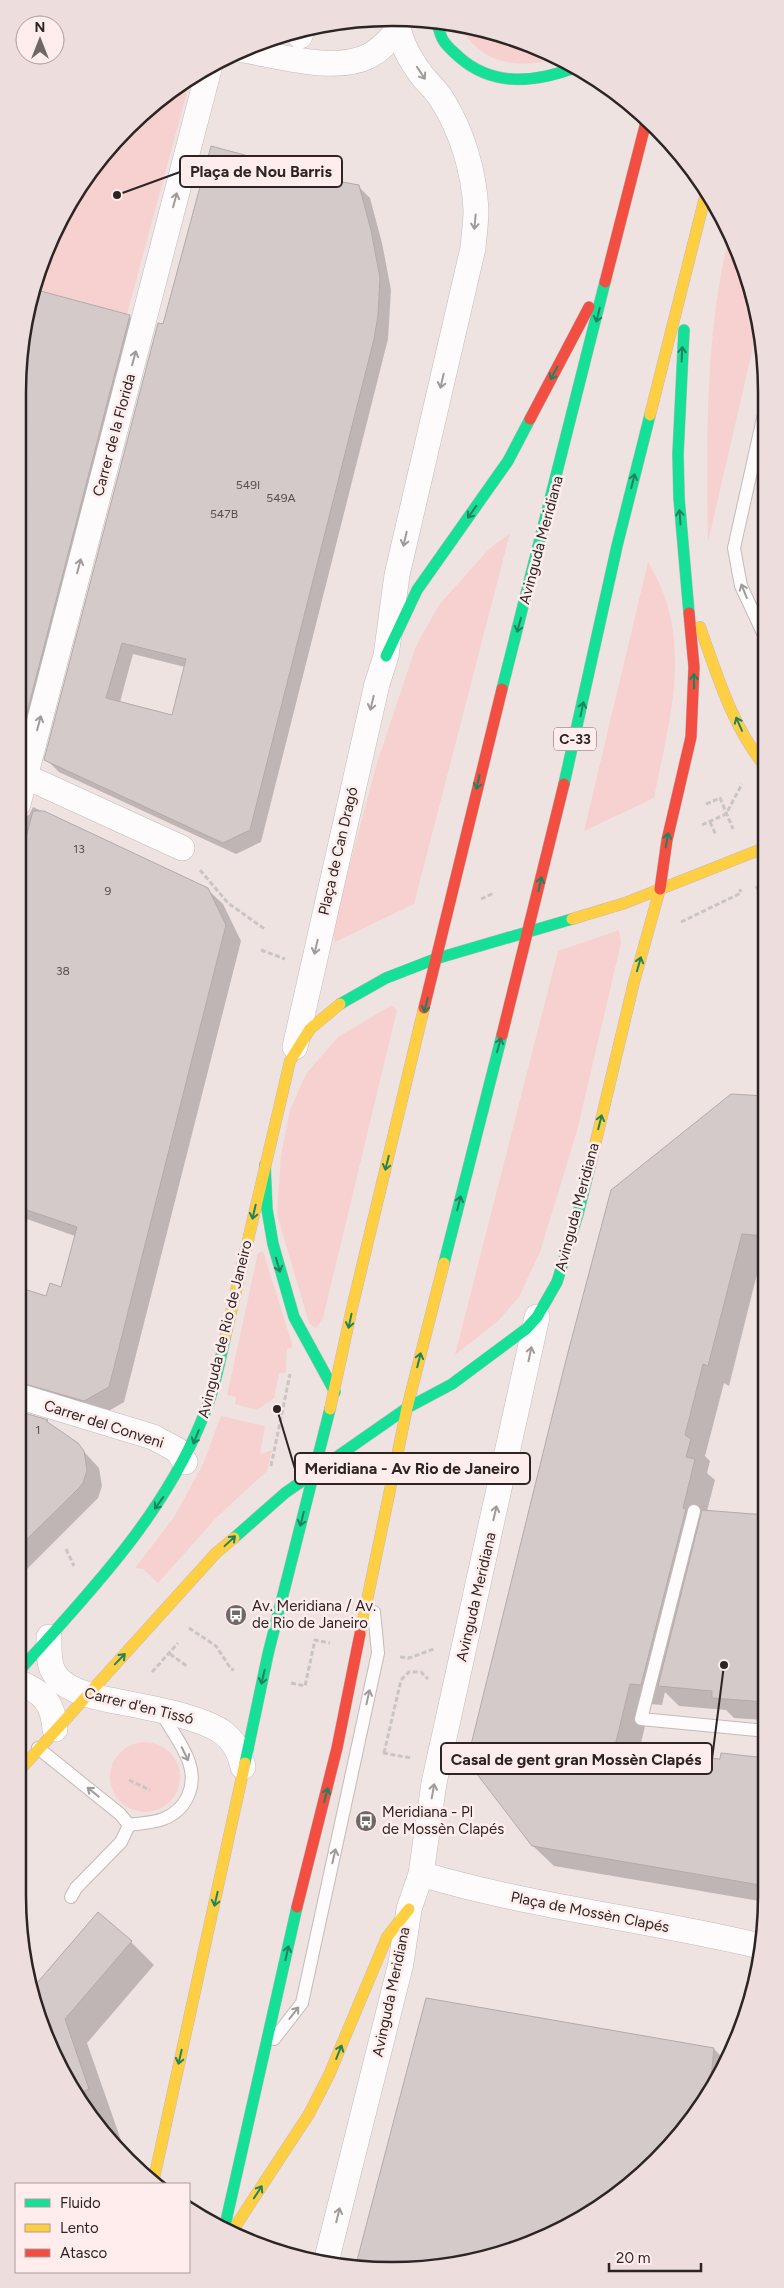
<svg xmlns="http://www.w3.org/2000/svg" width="784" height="2288" font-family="Figtree,sans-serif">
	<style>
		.green { fill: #f6d1d0 }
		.shadow { fill: #0003; fill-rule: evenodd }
		.building { fill: #d4caca; stroke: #b3aaaa; fill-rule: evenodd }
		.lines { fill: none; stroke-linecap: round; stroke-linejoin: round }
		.lane-casing { stroke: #c4baba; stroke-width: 14 }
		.street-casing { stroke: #c4baba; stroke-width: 26 }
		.fast-casing { stroke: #c4baba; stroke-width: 12 }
		.slow-casing { stroke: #c4baba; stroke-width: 12 }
		.jam-casing { stroke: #c4baba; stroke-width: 12 }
		.path { stroke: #cac5c5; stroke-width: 3; stroke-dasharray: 5 2.5; stroke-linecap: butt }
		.lane { stroke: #fdfbfb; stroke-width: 12 }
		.street { stroke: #fdfbfb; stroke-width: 25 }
		.fast { stroke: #16e098; stroke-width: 11 }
		.slow { stroke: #ffcf43; stroke-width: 11 }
		.jam { stroke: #f24e42; stroke-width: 11 }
		.oneway { stroke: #9f9b9a }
		.oneway2 { stroke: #22825e }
		.labels { text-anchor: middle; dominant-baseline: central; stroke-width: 5; stroke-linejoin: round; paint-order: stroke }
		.number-label { font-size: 12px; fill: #574e4e }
		.shield { fill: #feedec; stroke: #6c6160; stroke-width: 1 }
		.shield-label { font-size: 14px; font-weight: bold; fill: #2d2524 }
		.street-label { font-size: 15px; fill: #2d2524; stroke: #feedec }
		.poi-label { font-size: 15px; fill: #2d2524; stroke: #feedec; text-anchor: start }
		.rim { fill: none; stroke: #2d2524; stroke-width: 2.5 }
		.leader { fill: none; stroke: #2d2524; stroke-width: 2 }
		.callout-dot { fill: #2d2524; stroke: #feedec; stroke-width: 2 }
		.callout { fill: #feedec; stroke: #2d2524; stroke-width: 2 }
		.callout-label { font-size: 16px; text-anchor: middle; font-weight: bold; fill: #2d2524 }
	</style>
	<rect width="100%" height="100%" fill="#efe3e2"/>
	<!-- green -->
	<g class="green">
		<path d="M459,25L489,30L557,58C518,71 479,63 459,25Z"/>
		<path d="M191,77L127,314L33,289L56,227L95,164L145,111Z"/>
		<path d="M730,233L758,326L708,542C706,443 705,330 730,233Z"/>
		<path d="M510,533L414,904L335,942L332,931L377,763L416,646L439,605L489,549Z"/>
		<path d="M648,562C695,638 670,716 654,798L584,831Z"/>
		<path d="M619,930L621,943L577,1131L540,1252L519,1297L497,1322L455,1355L558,951Z"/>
		<path d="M392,1005L397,1010L323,1318L316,1328L309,1323L277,1214L281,1155L290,1110L306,1074L338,1037Z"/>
		<path d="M263,1251L293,1347L287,1349L286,1373H279L274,1398L257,1410L235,1404L236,1397L227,1395L258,1253Z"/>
		<path d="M221,1416L265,1426L260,1454L272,1450L267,1471L217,1517L158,1583L143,1569L135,1568L174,1517L203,1464Z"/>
		<circle cx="145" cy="1777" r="35"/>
	</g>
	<!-- shadow -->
	<g class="shadow">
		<path d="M299,31L298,39L275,37Z"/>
		<path d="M266,162L275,171L358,186L370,198L382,243L391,290L388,339L261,842L236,854L59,772L47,760L163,326ZM133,654L185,667L173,716L120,702Z"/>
		<path d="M32,290L129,316L144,331L33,758L18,751V392Z"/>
		<path d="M18,807L21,810L20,819L29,815L33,807L207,889L223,904L241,941L124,1402L100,1416L19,1408V1411L47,1421L56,1430L77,1444L99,1468L102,1486L98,1498L18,1578V1289L47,1298L61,1288L75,1236L24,1218L18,1236V894L40,899L44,889L18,877Z"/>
		<path d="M765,1097V1254H762L729,1386L724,1383L705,1456L710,1461L707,1473L715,1480L707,1511L766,1516V1720L734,1718L726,1710L679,1706L665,1692L662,1705L650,1704L639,1752L697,1761L721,1760L722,1755L766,1758V1902L554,1866L533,1846Z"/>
		<path d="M131,1942L154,1965L87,2043L122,2143L113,2146L46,2039L31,1991Z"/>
		<path d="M714,2049L724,2059L703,2104L657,2161L600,2207L489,2258Z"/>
	</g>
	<!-- building -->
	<g class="building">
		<path d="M211,146L267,161L265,168L359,185L371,230L380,278L378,315L374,339L250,830L223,843L44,760L158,323L163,324ZM122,643L186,659L172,715L106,698Z"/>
		<path d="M33,289L130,315L18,747V392Z"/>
		<path d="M33,811H44L208,888L226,925L109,1387L84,1401L18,1382V1287L46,1296L50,1283L61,1287L77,1227L18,1207V868Z"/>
		<path d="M731,1094L765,1096V1236L742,1234L708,1366L703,1364L685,1435L691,1439L686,1457L695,1459L683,1508L686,1509L641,1685L630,1684L615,1746L696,1760V1757L720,1759L721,1753L766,1758V1886L532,1846L467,1761L566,1360L611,1190Z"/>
		<path d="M18,1411L48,1420L46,1421L78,1443L84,1451L87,1470L83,1483L78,1489L18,1548Z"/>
		<path d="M702,1510L766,1515V1702L712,1698V1691L658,1686Z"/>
		<path d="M98,1912L132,1941L65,2019L89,2089L80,2093L46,2039L31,1990Z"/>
		<path d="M426,1998L714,2048L710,2089L703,2104L657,2161L600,2207L489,2258L416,2270L355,2268Z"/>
	</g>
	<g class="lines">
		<!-- lane casing -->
		<g class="lane-casing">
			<g id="lane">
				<path d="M763,418L734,548L741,586L764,635"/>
				<path d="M694,1511L641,1719L766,1731"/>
				<path d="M38,1748L120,1814L129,1825C140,1823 153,1823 163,1819C187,1810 197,1785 189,1762C183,1744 170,1729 161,1712"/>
				<path d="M71,1897L76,1888L121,1842L129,1825"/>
				<path d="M274,2039L302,2003L378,1653L374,1612"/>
			</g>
		</g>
		<!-- street casing -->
		<g class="street-casing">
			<g id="street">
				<path d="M300,36L302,30"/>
				<path d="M243,50C280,56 335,73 369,56C381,50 389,40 398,30"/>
				<path d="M18,773L182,848"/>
				<path d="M18,804L210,65"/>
				<path d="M295,1047L377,684L386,656L397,575L473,248C474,236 476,222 476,210C474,171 462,131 441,98C436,90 429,84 423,77C411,61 398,40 397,19"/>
				<path d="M18,1396L153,1437L177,1450L185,1462"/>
				<path d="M49,1637C49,1647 48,1661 53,1671C62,1689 87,1695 105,1699C135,1705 198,1715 222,1732C234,1740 240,1753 243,1767"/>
				<path d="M18,1682C42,1692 53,1701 55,1729"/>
				<path d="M421,1874C532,1907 647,1919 760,1946"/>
				<path d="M326,2262L401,1963L409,1909L421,1874L434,1783L537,1317"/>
			</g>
		</g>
		<!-- fast casing -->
		<g class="fast-casing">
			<g id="fast">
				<path d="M436,22C439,28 440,35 443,40C447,47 454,52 459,57C494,88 537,82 577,67"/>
				<path d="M684,330L678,454L679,498L689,613"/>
				<path d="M386,656L417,590L508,461L530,419"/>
				<path d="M502,689L605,282"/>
				<path d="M564,784L617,546L650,415"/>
				<path d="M340,1004L386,978L435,959L572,919"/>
				<path d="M265,1165L267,1209L273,1244L294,1317L335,1392"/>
				<path d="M444,1263L502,1035"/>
				<path d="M407,1408L452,1384L526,1329L537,1317L557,1282L578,1214L590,1166"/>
				<path d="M234,1538L285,1493L407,1408"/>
				<path d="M18,1672C87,1595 161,1519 201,1422C213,1395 219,1366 225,1338"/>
				<path d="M245,1763L268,1654L330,1409"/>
				<path d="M224,2230L297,1907"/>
			</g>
		</g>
		<!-- slow casing -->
		<g class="slow-casing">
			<g id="slow">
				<path d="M650,415L706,193"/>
				<path d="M700,627C717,674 732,726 764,765"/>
				<path d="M572,919L625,903L764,848"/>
				<path d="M590,1166L634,982L660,889"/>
				<path d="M225,1338L290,1061L310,1029L340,1004"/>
				<path d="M330,1409L352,1308L424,1008"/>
				<path d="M360,1634L407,1408L444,1263"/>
				<path d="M18,1772L216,1553L234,1538"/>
				<path d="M153,2183L245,1763"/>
				<path d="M231,2233L309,2114L329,2075L387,1937L409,1909"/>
			</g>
		</g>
		<!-- jam casing -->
		<g class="jam-casing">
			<g id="jam">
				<path d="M605,282L646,122"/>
				<path d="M530,419L589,307"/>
				<path d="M660,889L667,840L691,737L694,667L689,613"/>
				<path d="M424,1008L502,689"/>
				<path d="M502,1035L564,784"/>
				<path d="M297,1907L337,1748L360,1634"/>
			</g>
		</g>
		<!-- path -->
		<g class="path">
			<path d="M706,804L720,798L733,829"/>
			<path d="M710,822L716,835"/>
			<path d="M702,825L726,814L742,784"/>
			<path d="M200,870L228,903L266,930"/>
			<path d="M756,886L764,900"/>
			<path d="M481,899L494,893"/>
			<path d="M681,922L741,893L740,889"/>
			<path d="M261,950L285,959"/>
			<path d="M271,1466L290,1374"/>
			<path d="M66,1549L74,1566"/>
			<path d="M189,1628L216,1646L231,1669L234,1670"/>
			<path d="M170,1654L188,1667"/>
			<path d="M400,1657L409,1658L434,1649"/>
			<path d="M152,1672L178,1643"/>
			<path d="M291,1683L305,1686L315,1640L330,1643"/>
			<path d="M383,1753L411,1758"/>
			<path d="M384,1753L401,1680L409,1672H421L428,1679"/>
			<path d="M129,1780L150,1790"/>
		</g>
		<!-- lane -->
		<use href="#lane" class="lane"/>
		<!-- street -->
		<use href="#street" class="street"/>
		<!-- fast -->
		<use href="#fast" class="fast"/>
		<!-- slow -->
		<use href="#slow" class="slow"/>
		<!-- jam -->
		<use href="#jam" class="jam"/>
	</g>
	<!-- one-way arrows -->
	<defs><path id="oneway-shaft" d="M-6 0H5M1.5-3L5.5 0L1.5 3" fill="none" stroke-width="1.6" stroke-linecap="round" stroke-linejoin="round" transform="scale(1.25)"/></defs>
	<g class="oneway">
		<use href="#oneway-shaft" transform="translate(421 73) rotate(56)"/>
		<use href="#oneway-shaft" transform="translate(175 200) rotate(-75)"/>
		<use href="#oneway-shaft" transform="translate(475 222) rotate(95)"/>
		<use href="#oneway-shaft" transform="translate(134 358) rotate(-75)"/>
		<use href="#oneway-shaft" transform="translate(442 381) rotate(103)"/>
		<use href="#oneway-shaft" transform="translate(405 539) rotate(103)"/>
		<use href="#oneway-shaft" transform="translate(79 566) rotate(-75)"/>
		<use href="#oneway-shaft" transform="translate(744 591) rotate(-112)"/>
		<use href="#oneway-shaft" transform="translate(372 703) rotate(103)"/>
		<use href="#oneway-shaft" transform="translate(39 723) rotate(-75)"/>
		<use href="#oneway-shaft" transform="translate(316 947) rotate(103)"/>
		<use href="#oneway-shaft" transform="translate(530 1354) rotate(-78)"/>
		<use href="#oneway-shaft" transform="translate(495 1513) rotate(-77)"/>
		<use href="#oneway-shaft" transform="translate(368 1697) rotate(-78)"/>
		<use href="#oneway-shaft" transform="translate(185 1754) rotate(64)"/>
		<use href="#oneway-shaft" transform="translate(433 1791) rotate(-80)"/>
		<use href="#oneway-shaft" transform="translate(93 1792) rotate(-141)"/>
		<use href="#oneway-shaft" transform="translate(334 1856) rotate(-77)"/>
		<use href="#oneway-shaft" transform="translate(294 2013) rotate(-52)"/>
		<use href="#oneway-shaft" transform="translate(338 2215) rotate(-76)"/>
	</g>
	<g class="oneway2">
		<use href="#oneway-shaft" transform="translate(598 315) rotate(104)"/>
		<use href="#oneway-shaft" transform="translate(682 354) rotate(-87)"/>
		<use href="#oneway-shaft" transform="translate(554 373) rotate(118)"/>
		<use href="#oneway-shaft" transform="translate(633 481) rotate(-76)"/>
		<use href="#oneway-shaft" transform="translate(472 512) rotate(125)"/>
		<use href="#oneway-shaft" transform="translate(680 517) rotate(-94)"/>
		<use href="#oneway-shaft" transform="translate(519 625) rotate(105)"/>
		<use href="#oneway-shaft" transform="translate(694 681) rotate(-91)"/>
		<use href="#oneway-shaft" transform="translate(582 709) rotate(-78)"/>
		<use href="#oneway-shaft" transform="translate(739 724) rotate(-114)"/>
		<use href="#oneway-shaft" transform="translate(478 782) rotate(103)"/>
		<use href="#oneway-shaft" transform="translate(667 840) rotate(-80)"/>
		<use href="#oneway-shaft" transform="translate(540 884) rotate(-77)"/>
		<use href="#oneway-shaft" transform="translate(639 964) rotate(-74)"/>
		<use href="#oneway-shaft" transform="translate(426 1005) rotate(104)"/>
		<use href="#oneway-shaft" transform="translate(499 1045) rotate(-75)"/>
		<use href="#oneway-shaft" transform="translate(600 1122) rotate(-76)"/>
		<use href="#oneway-shaft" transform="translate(387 1163) rotate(104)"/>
		<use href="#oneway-shaft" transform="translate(459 1203) rotate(-76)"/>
		<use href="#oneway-shaft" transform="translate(254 1212) rotate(103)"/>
		<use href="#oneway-shaft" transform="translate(278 1265) rotate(74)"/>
		<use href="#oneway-shaft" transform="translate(350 1321) rotate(102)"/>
		<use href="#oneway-shaft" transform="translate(419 1360) rotate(-76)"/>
		<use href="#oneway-shaft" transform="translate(196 1437) rotate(112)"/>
		<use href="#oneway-shaft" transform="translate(159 1503) rotate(126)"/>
		<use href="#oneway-shaft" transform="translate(302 1519) rotate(104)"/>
		<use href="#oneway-shaft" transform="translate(230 1541) rotate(-43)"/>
		<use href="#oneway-shaft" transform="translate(120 1659) rotate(-46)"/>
		<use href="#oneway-shaft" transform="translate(263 1677) rotate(103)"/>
		<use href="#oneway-shaft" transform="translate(326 1795) rotate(-75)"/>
		<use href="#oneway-shaft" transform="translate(216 1899) rotate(103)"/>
		<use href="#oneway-shaft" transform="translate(287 1953) rotate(-77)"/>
		<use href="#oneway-shaft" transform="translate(339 2052) rotate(-68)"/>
		<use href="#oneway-shaft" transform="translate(180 2057) rotate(103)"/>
		<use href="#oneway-shaft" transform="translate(258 2192) rotate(-57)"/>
	</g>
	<!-- icons -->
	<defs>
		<g id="bus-disc" transform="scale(1.125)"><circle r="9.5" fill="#716866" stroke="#feedec"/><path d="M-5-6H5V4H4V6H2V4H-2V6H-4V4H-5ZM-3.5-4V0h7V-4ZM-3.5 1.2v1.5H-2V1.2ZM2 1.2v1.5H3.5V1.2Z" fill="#fff"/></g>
	</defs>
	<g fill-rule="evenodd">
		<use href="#bus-disc" x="236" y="1615"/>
		<use href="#bus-disc" x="366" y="1821"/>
	</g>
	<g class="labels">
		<!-- number labels -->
		<g class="number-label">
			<text x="248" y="485">549I</text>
			<text x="281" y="498">549A</text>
			<text x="224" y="514">547B</text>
			<text x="79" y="849">13</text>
			<text x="108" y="891">9</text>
			<text x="63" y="971">38</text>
			<text x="38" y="1430">1</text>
		</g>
		<!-- shield labels -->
		<rect class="shield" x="554" y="727.5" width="42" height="23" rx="4"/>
		<g class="shield-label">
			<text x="575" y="739">C-33</text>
		</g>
		<!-- street labels -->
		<g class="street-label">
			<text transform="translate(114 435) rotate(-75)">Carrer de la Florida</text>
			<text transform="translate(541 540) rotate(-75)">Avinguda Meridiana</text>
			<text transform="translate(338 851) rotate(-77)">Plaça de Can Dragó</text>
			<text transform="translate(577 1207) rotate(-75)">Avinguda Meridiana</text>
			<text transform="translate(225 1329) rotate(-76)">Avinguda de Rio de Janeiro</text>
			<text transform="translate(104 1424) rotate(18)">Carrer del Conveni</text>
			<text transform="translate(476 1597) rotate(-77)">Avinguda Meridiana</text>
			<text transform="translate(139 1706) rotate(14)">Carrer d'en Tissó</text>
			<text transform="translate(590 1912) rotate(11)">Plaça de Mossèn Clapés</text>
			<text transform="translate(391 1992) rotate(-78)">Avinguda Meridiana</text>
		</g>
		<!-- poi labels -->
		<g class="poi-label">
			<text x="252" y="1606">Av. Meridiana / Av.<tspan x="252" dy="17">de Rio de Janeiro</tspan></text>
			<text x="382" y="1812">Meridiana - Pl<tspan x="382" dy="17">de Mossèn Clapés</tspan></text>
		</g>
	</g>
	<!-- crop -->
	<path d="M0 0H784V2288H0ZM392 26H392A366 366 0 0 1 758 392V1896A366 366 0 0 1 392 2262H392A366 366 0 0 1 26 1896V392A366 366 0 0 1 392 26Z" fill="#eddddc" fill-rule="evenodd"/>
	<path class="rim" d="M392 26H392A366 366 0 0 1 758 392V1896A366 366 0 0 1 392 2262H392A366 366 0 0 1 26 1896V392A366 366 0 0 1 392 26Z"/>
	<!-- callouts -->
	<path class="leader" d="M117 195L180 172M277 1409L295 1469M724 1665L712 1759"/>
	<g class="callout-dot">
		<circle cx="117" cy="195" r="5"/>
		<circle cx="277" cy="1409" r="5"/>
		<circle cx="724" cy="1665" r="5"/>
	</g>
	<g class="callout">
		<rect x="180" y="156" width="162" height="31" rx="5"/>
		<rect x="295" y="1453" width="235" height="31" rx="5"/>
		<rect x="441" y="1743" width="271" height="31" rx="5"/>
	</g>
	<g class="callout-label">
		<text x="261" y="177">Plaça de Nou Barris</text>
		<text x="412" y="1474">Meridiana - Av Rio de Janeiro</text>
		<text x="576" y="1765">Casal de gent gran Mossèn Clapés</text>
	</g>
	<!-- legend -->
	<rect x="15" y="2183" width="175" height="90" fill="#feedec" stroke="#aa9d9c"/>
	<rect x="25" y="2199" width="25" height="8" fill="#16e098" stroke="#aa9d9c"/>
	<text x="60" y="2208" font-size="15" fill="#2d2524">Fluido</text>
	<rect x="25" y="2224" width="25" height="8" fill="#ffcf43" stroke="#aa9d9c"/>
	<text x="60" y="2233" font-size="15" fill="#2d2524">Lento</text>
	<rect x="25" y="2249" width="25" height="8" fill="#f24e42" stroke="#aa9d9c"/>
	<text x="60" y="2258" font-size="15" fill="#2d2524">Atasco</text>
	<!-- north arrow -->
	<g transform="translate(40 40)"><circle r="24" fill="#feedec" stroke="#aa9d9c"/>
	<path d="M0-4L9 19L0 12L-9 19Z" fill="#716866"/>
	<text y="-8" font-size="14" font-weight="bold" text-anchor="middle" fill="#2d2524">N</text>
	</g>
	<!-- scale -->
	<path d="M609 2263v8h92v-8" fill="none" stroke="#2d2524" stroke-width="2.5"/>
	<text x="616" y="2263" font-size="15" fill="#2d2524" stroke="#feedec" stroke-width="4" paint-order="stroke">20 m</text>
</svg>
